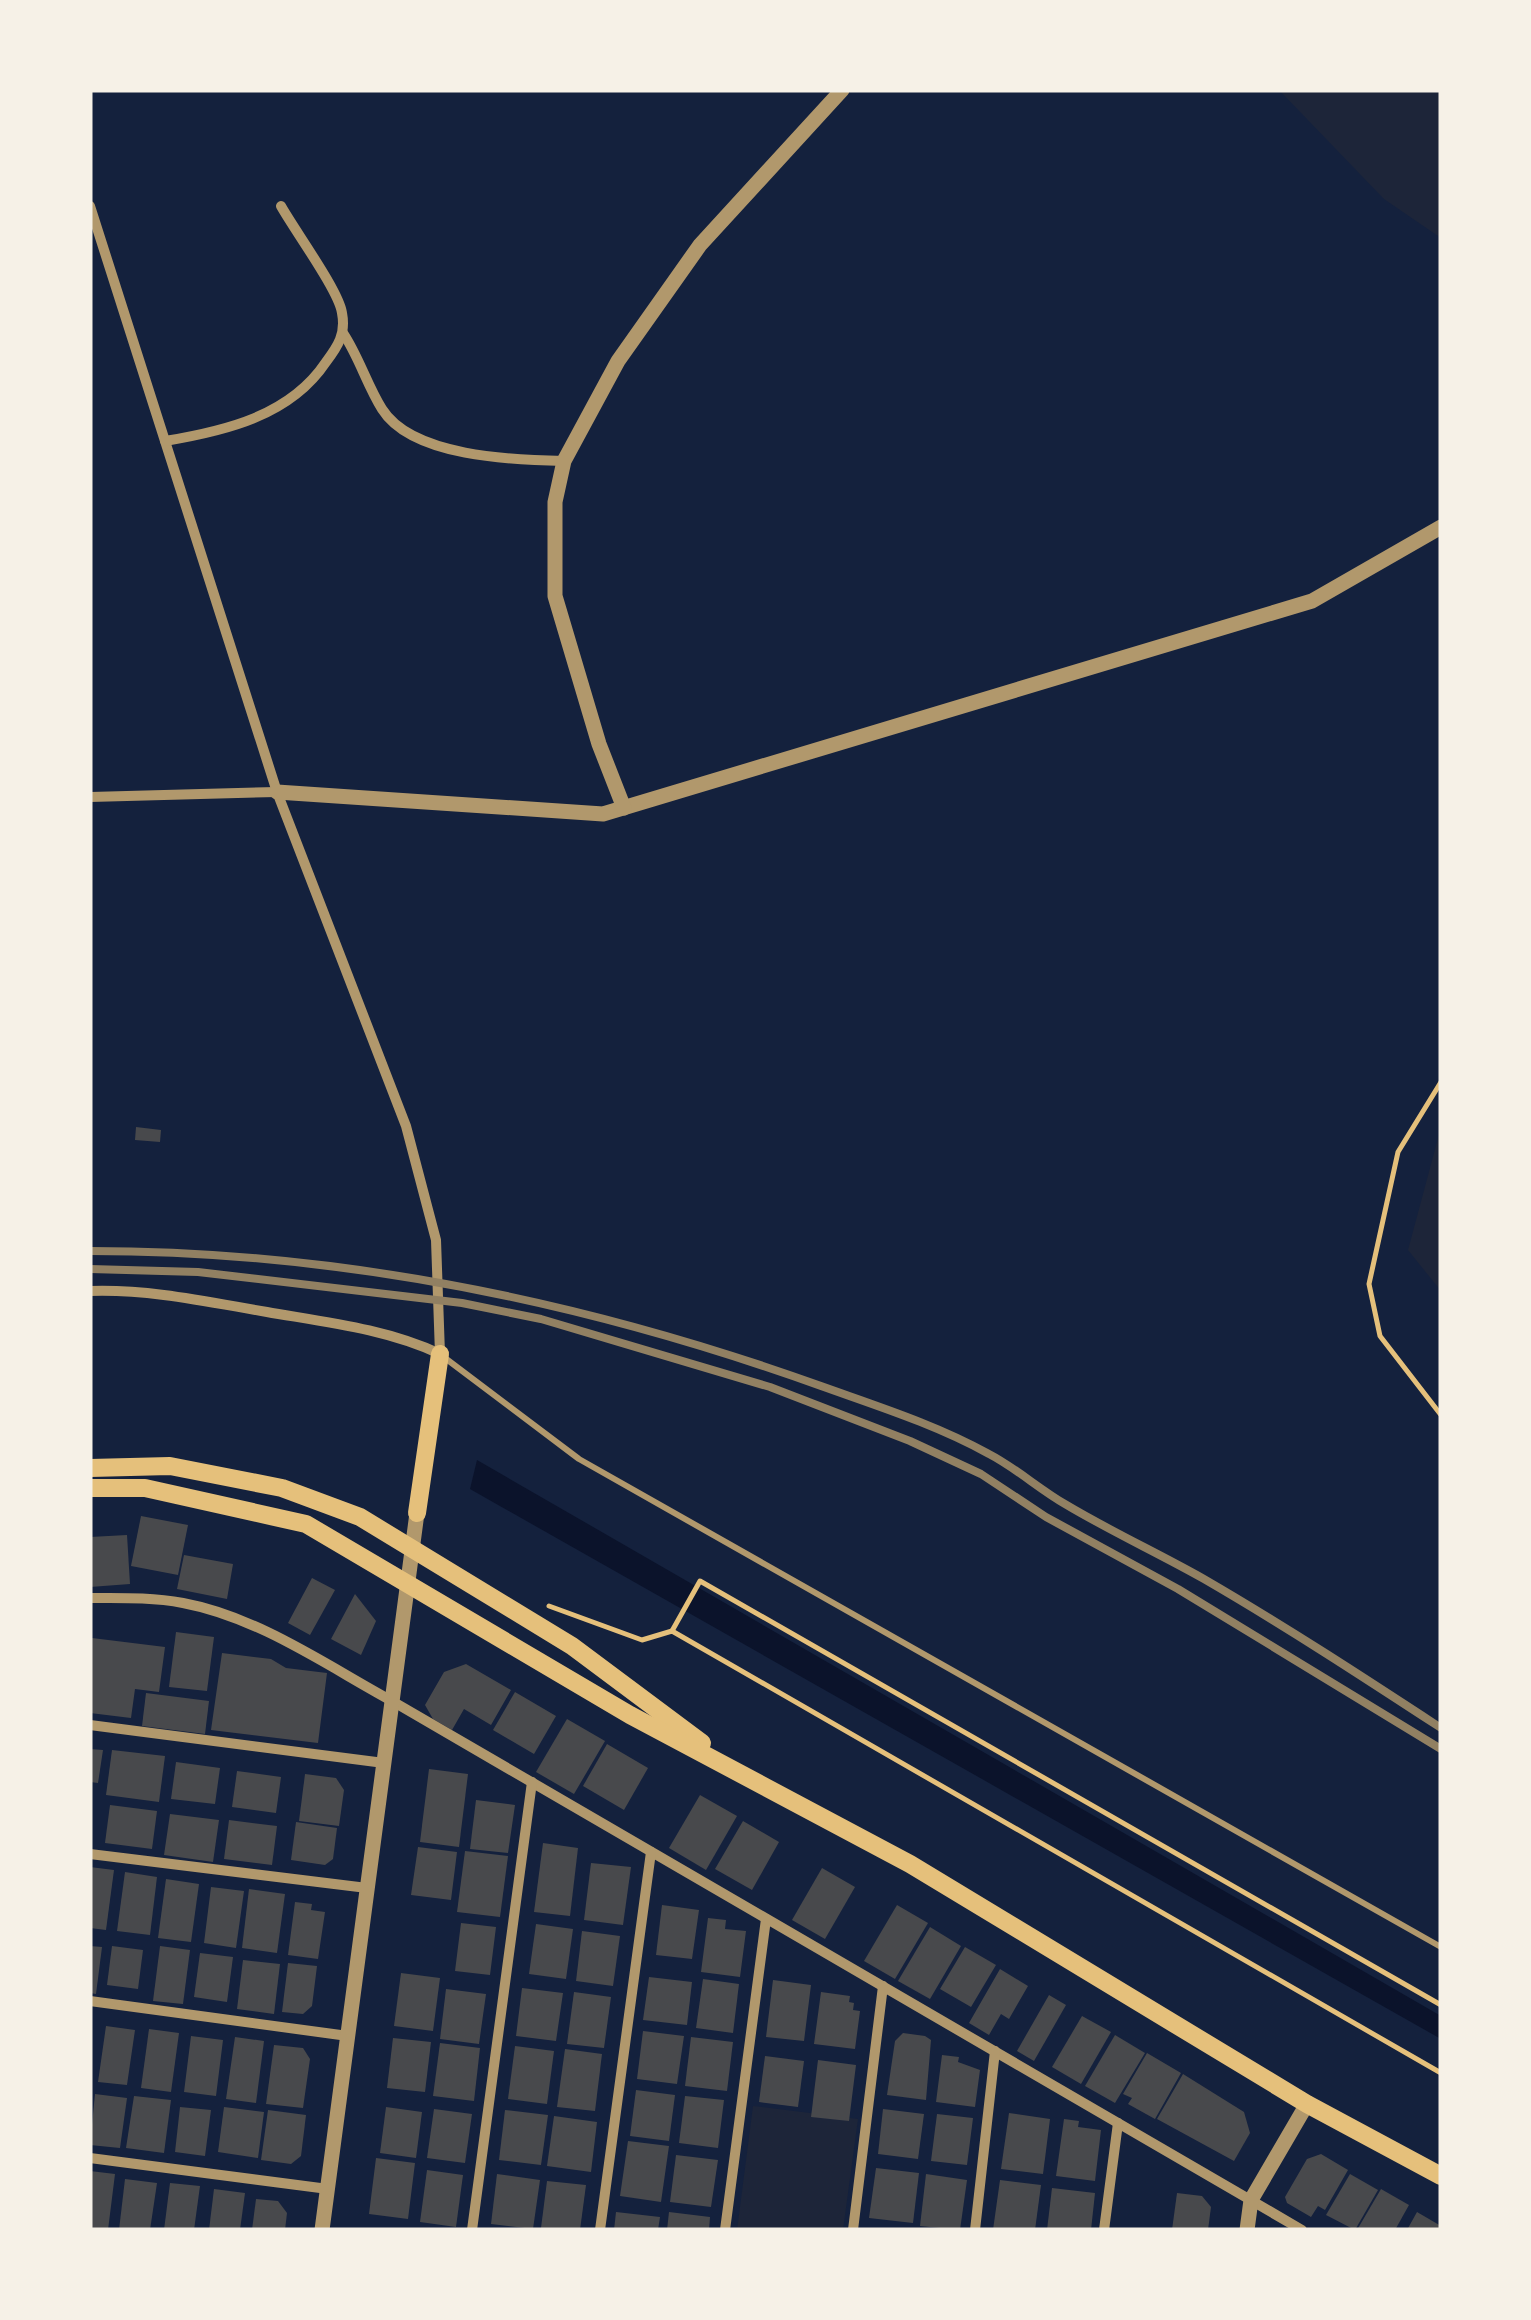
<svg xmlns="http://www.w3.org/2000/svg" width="1531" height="2320" font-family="Commissioner,sans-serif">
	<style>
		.green { fill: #1d2539 }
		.water { fill: #0b132b }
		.building { fill: #48494c }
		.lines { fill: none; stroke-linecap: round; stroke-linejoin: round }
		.path { stroke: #e5c07b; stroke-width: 5 }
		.service { stroke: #b1986c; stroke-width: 6 }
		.minor { stroke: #b1986c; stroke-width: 10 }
		.tertiary { stroke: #b1986c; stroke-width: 15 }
		.secondary { stroke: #e5c07b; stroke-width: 18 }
		.rail { stroke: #918062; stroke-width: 8 }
	</style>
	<rect width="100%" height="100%" fill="#14213d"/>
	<!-- green -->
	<g class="green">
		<path d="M1279,90H1441V238L1384,199Z"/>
		<path d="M1441,1127V1291L1408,1250Z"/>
		<path d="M753,2106L858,2119L843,2230H737Z"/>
	</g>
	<!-- water -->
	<path class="water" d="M477,1460L1441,2016V2039L470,1489Z"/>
	<!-- building -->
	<g class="building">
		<path d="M136,1127L161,1130L160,1142L135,1140Z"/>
		<path d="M141,1516L188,1525L178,1575L131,1566Z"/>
		<path d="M127,1535L130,1584L90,1587V1537Z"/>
		<path d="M184,1555L233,1564L227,1599L177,1589Z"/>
		<path d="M312,1578L335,1590L310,1635L288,1623Z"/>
		<path d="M355,1594L376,1621L361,1655L331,1639Z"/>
		<path d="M176,1632L214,1637L207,1691L169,1687Z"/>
		<path d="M92,1638L165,1647L159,1692L135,1689L131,1718L90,1713Z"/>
		<path d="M222,1653L271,1659L286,1668L327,1673L318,1743L211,1730Z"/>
		<path d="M466,1664L511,1690L491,1725L464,1709L452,1730L433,1719L425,1705L444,1672Z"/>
		<path d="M515,1692L556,1716L534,1754L493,1730Z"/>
		<path d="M146,1693L209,1701L205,1734L142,1726Z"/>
		<path d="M567,1719L605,1741L574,1794L536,1772Z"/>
		<path d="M607,1744L648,1768L624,1810L583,1786Z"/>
		<path d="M90,1749L103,1750L98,1783L90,1782Z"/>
		<path d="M112,1750L165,1756L159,1802L106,1795Z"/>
		<path d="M176,1762L220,1768L215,1804L171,1799Z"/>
		<path d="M429,1769L468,1774L459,1847L420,1842Z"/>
		<path d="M237,1771L281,1777L276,1813L232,1807Z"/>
		<path d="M305,1774L336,1778L344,1790L339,1826L299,1821Z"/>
		<path d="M700,1795L737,1816L706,1870L669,1848Z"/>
		<path d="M476,1800L515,1805L508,1853L470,1849Z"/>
		<path d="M110,1805L157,1811L152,1849L105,1843Z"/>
		<path d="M170,1814L219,1820L213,1862L164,1855Z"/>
		<path d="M229,1820L277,1826L272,1865L224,1859Z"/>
		<path d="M743,1821L779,1842L752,1890L715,1869Z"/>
		<path d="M296,1822L337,1828L333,1859L325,1865L291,1860Z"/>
		<path d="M543,1843L578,1848L570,1916L534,1912Z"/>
		<path d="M418,1847L457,1852L451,1900L411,1895Z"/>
		<path d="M465,1851L508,1856L500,1917L457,1912Z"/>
		<path d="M591,1863L631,1867L623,1925L584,1920Z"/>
		<path d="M90,1867L114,1870L106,1930L90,1928Z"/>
		<path d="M822,1868L855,1887L825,1939L792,1920Z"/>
		<path d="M125,1872L157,1877L150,1935L117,1931Z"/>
		<path d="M166,1879L199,1884L191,1942L158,1938Z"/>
		<path d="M211,1887L244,1891L236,1948L204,1943Z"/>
		<path d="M249,1889L285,1894L277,1953L242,1948Z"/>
		<path d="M295,1902L312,1904L311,1910L325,1912L318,1959L288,1955Z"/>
		<path d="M662,1905L699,1910L692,1959L656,1955Z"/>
		<path d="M897,1905L928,1923L895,1979L864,1961Z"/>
		<path d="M708,1918L726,1920L725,1929L746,1931L740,1977L701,1972Z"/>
		<path d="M461,1923L496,1927L490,1975L455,1971Z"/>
		<path d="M536,1924L573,1929L566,1979L529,1974Z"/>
		<path d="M930,1927L961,1946L930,1999L898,1981Z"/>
		<path d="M582,1931L620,1936L613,1986L576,1981Z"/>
		<path d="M90,1946L102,1947L96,1994L90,1993Z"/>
		<path d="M112,1946L143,1950L138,1989L107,1985Z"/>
		<path d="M160,1946L190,1950L183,2004L153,2001Z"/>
		<path d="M965,1947L996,1965L971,2007L940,1989Z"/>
		<path d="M200,1953L233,1957L227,2002L194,1997Z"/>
		<path d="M243,1960L280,1964L274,2014L237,2009Z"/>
		<path d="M288,1963L317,1966L312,2006L303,2014L282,2012Z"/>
		<path d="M1000,1969L1028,1986L1009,2019L1001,2014L989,2035L969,2023Z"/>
		<path d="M401,1973L440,1978L433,2031L394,2026Z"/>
		<path d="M649,1977L692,1982L687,2025L643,2020Z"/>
		<path d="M703,1979L739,1984L733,2033L696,2028Z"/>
		<path d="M773,1980L811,1985L804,2041L766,2037Z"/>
		<path d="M522,1988L563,1993L556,2041L516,2036Z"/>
		<path d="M446,1989L486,1994L479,2044L440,2039Z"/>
		<path d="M574,1992L611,1997L604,2048L567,2044Z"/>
		<path d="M821,1992L850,1996L849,2002L854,2003L853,2010L860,2011L855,2049L814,2044Z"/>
		<path d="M1049,1995L1066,2005L1034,2061L1017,2051Z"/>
		<path d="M1082,2016L1111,2032L1081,2084L1052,2067Z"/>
		<path d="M106,2026L135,2030L127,2085L98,2082Z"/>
		<path d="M149,2029L179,2033L171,2092L141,2088Z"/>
		<path d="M643,2031L684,2036L677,2084L637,2079Z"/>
		<path d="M903,2033L925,2036L931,2040L926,2100L887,2095L895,2041Z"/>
		<path d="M1115,2035L1145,2053L1115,2103L1085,2086Z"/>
		<path d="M191,2036L223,2040L216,2096L184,2092Z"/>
		<path d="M235,2037L264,2041L256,2103L226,2099Z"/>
		<path d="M691,2037L733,2042L727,2091L685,2086Z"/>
		<path d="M393,2038L431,2042L425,2092L387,2088Z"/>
		<path d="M440,2043L480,2048L474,2101L433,2096Z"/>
		<path d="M274,2045L303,2048L310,2059L303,2108L266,2104Z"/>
		<path d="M515,2046L554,2051L547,2104L508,2099Z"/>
		<path d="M565,2049L602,2054L595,2111L557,2107Z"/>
		<path d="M1147,2053L1181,2073L1155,2119L1128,2104L1132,2098L1123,2094Z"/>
		<path d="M942,2055L959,2057L958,2062L980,2070L975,2107L936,2102Z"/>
		<path d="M765,2056L804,2061L798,2107L759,2102Z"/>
		<path d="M818,2060L856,2065L849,2121L811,2117Z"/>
		<path d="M1183,2074L1244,2112L1250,2133L1234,2161L1157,2119Z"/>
		<path d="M636,2090L675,2095L669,2141L630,2136Z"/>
		<path d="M95,2094L127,2098L120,2148L90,2145Z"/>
		<path d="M134,2096L171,2100L164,2153L126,2148Z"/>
		<path d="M685,2096L724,2100L718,2148L679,2143Z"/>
		<path d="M180,2107L211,2110L205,2156L175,2152Z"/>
		<path d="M224,2107L264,2112L258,2158L218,2152Z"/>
		<path d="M386,2107L422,2112L416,2158L380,2153Z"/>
		<path d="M434,2109L472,2114L465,2163L427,2158Z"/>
		<path d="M883,2109L924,2114L918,2159L878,2154Z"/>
		<path d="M268,2110L306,2115L301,2156L291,2164L261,2160Z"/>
		<path d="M505,2110L548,2115L541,2165L499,2160Z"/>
		<path d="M1009,2113L1050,2119L1043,2174L1001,2169Z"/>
		<path d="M937,2114L973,2118L967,2165L931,2161Z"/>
		<path d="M554,2116L597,2122L591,2172L547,2166Z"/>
		<path d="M1064,2119L1079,2121L1078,2127L1101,2130L1095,2181L1056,2176Z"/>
		<path d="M628,2141L669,2146L661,2202L620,2196Z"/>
		<path d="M1321,2154L1348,2170L1325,2210L1318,2206L1311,2217L1287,2203L1285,2197L1307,2159Z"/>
		<path d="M676,2155L718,2160L711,2207L670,2202Z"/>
		<path d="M376,2158L415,2163L408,2219L369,2214Z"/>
		<path d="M876,2168L919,2173L913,2223L869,2218Z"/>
		<path d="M427,2170L463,2175L456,2227L420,2222Z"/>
		<path d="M90,2171L115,2174L108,2230H90Z"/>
		<path d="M497,2174L540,2180L533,2229L491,2224Z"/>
		<path d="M926,2174L967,2180L960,2230L920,2226Z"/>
		<path d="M1350,2174L1378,2190L1355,2230L1326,2215Z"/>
		<path d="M125,2179L157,2183L150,2230H119Z"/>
		<path d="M1000,2180L1041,2185L1035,2230H993Z"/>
		<path d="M547,2181L586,2185L580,2230L541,2228Z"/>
		<path d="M170,2183L200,2186L194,2230H164Z"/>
		<path d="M1052,2188L1095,2193L1091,2230H1047Z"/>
		<path d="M214,2189L245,2193L240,2230H209Z"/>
		<path d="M1381,2189L1409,2205L1395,2230H1357Z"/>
		<path d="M1177,2193L1202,2196L1211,2207L1208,2230H1172Z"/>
		<path d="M256,2199L278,2201L287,2213L285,2230H252Z"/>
		<path d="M616,2212L660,2217L658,2230H614Z"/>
		<path d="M669,2212L710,2217L709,2230H667Z"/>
		<path d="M1417,2212L1441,2226V2230H1407Z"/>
	</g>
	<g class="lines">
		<!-- path -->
		<g class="path">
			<path d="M1441,1082L1398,1152L1369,1284L1380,1336L1441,1415"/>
			<path d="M549,1606L642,1640L672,1631L1441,2073"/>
			<path d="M672,1631L700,1581L1441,2005"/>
		</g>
		<!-- service -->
		<path class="service" d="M441,1355L579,1459L1441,1947"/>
		<!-- minor -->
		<g class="minor">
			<path d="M90,206L277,792L406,1126L436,1240L440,1354C387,1329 325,1322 267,1312C208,1302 150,1289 90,1291"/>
			<path d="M343,333C359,357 367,385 382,409C412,457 513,460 564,461"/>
			<path d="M165,441C225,431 290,416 326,362C338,346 346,334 342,313C339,291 295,231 281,206"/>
			<path d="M90,797L277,792"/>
			<path d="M90,1598C121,1598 152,1597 183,1603C258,1617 326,1665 392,1701L1302,2230"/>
			<path d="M90,1725L384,1763"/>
			<path d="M90,1854L367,1888"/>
			<path d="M90,2001L348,2036"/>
			<path d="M90,2158L328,2189"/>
			<path d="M472,2230L532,1782"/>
			<path d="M600,2230L651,1852"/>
			<path d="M725,2230L766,1919"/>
			<path d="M853,2230L883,1986"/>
			<path d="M975,2230L995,2051"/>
			<path d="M1104,2230L1118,2123"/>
		</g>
		<!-- tertiary -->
		<g class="tertiary">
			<path d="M277,792L603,814L1312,601L1441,527"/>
			<path d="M624,808L599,744L555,596V502L564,461L618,361L700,245L842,90"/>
			<path d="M322,2230L417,1513"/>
			<path d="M1247,2230L1251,2200L1307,2104"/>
		</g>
		<!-- secondary -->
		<g class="secondary">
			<path d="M90,1468L170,1466L282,1488L360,1517L572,1646L702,1743"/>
			<path d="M90,1488H145L306,1524L630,1715L910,1864L1307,2104L1441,2176"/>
			<path d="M417,1513L440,1354"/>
		</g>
		<!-- rail -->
		<g class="rail">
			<path d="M90,1251C340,1251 587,1302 821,1386C877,1406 937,1425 989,1454C1016,1468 1039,1489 1065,1504C1110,1531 1158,1553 1204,1579C1285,1626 1363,1677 1441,1728"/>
			<path d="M90,1269L198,1272L462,1303L541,1319L770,1387L910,1441L981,1474L1046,1517L1178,1589L1441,1749"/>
		</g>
	</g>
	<!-- border -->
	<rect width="1531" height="2320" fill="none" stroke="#f6f1e7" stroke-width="185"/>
</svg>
